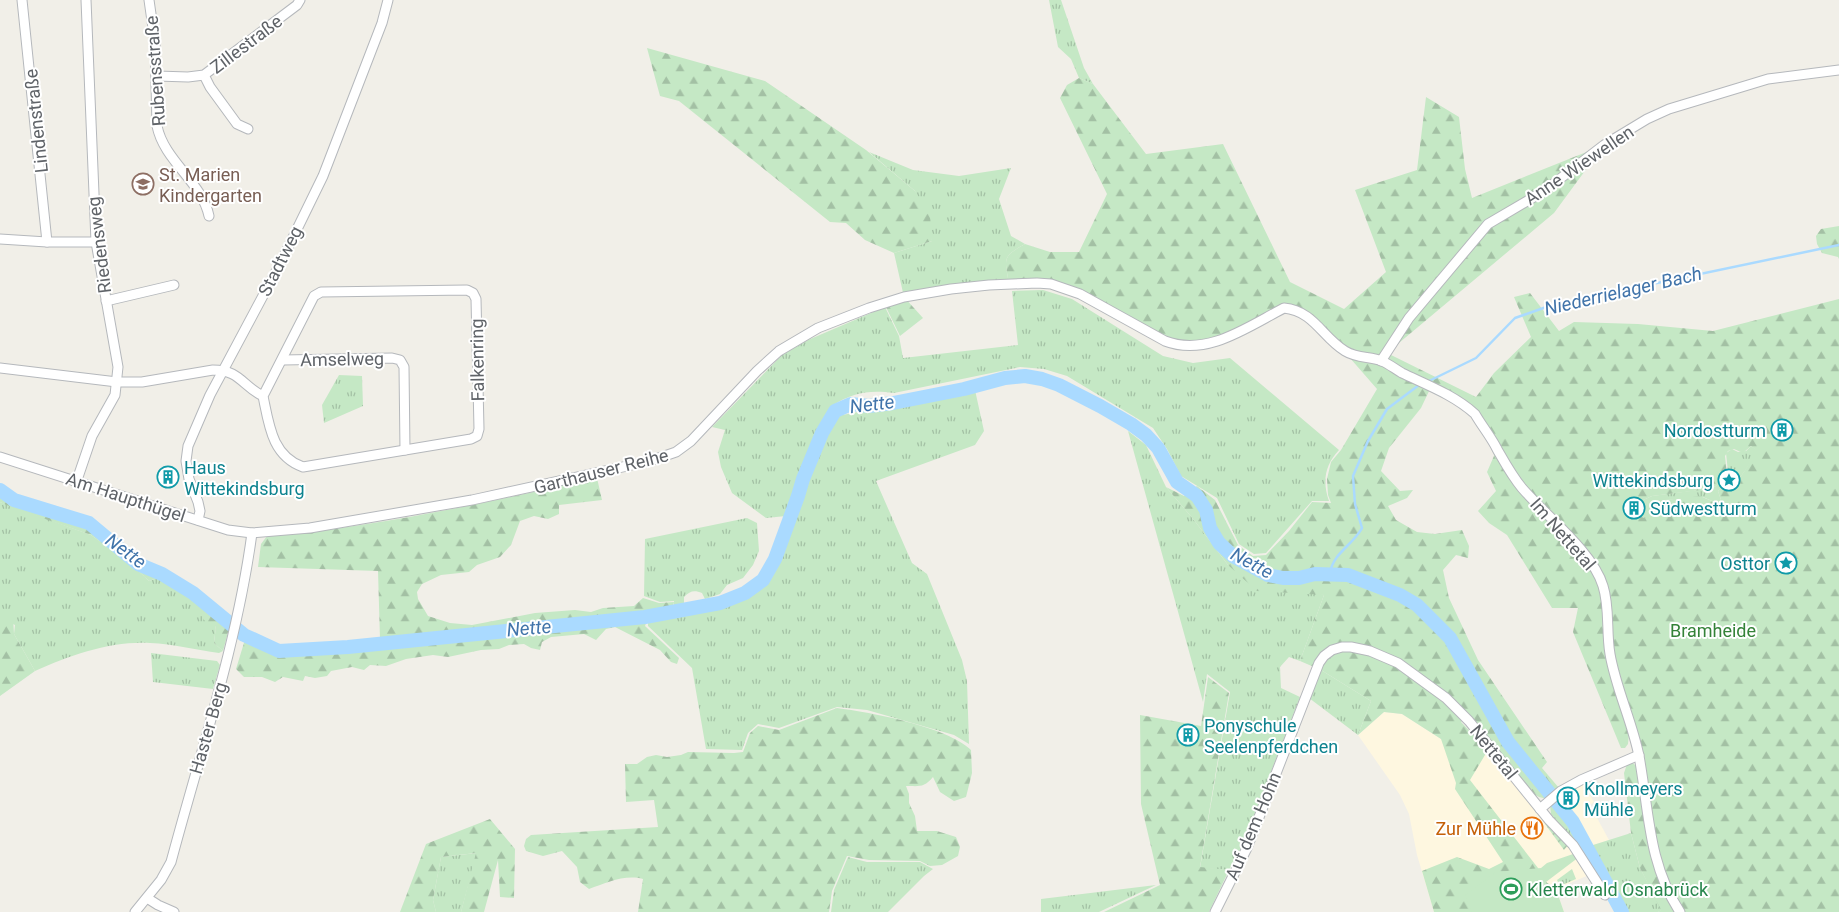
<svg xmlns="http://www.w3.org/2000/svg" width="1839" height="912" font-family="Roboto,sans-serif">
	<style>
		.commercial { fill: #fef7e0 }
		.grass { fill: url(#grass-tufts) }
		.forest { fill: url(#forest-firs); fill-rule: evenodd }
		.garden { fill: url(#garden-furrows) }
		.pitch { fill: #c5e8c5 }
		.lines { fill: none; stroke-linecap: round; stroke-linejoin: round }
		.stream { stroke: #aadaff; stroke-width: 2.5 }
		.river { stroke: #aadaff; stroke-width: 14 }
		.minor-casing { stroke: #b5b8bc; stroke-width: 11 }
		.minor { stroke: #fff; stroke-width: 9 }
		.labels { text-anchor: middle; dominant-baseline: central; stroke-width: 4; stroke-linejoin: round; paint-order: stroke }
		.street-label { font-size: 18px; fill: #5f6368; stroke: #fff }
		.education-label { font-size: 18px; fill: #785e54; stroke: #fff; text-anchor: start }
		.culture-label { font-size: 18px; fill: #0d838f; stroke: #fff; text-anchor: start }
		.park-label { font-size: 18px; fill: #348238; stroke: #fff }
		.food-label { font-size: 18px; fill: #c56008; stroke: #fff; text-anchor: end }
		.leisure-label { font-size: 18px; fill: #27864d; stroke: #fff; text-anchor: start }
		.water-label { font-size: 19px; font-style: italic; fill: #4174aa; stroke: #fff }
	</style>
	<defs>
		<pattern id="grass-tufts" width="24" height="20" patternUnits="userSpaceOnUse" patternTransform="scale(1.25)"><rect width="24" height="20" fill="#c5e8c5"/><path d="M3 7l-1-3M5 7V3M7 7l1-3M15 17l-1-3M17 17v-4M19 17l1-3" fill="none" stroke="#a3c0a4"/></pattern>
		<pattern id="forest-firs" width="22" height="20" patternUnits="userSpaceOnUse" patternTransform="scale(1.25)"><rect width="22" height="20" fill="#c5e8c5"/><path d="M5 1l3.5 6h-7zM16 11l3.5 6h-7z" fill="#a3c0a4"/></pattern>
		<pattern id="garden-furrows" width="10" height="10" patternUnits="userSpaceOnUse" patternTransform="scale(1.25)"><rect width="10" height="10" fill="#c5e8c5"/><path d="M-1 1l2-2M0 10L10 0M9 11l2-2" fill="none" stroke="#a3c0a4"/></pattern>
	</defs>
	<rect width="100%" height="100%" fill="#f1efe8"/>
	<!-- commercial -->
	<g class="commercial">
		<path d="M1384,712L1402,714L1441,739L1488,750L1570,845L1589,875L1556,889L1564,912H1434L1417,855L1409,814L1400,795L1358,735Z"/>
		<path d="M1583,783L1594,802L1590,805L1609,840L1590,846L1576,820L1557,798Z"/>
	</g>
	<!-- grass -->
	<g class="grass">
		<path d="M1049,0H1061L1084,68L1093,84L1079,78L1071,59L1058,47Z"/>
		<path d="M869,152L913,170L959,176L1011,168L999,199L1011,236L1025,244C1001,257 1005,259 1009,284L904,297L894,253L932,241L915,191Z"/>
		<path d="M1043,290L1072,299L1163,356L1193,363L1230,358L1339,450C1325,465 1322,481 1329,501H1312L1266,553L1254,554L1239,544L1217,498L1181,476L1167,449L1153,428L1067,376L1044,369L1020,367L894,393C870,390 853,392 832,406C821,415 792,499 786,516L766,518L732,493L721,467L718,452L725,430L712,427L782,355L808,340L885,307L899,336L903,358L1018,345L1012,291Z"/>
		<path d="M339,375L362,376L363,406L324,423L322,405Z"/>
		<path d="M975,390L984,431L975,445L876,481L912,563L927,574L962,660L967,681L969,744L954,735L867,710L837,707L779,728L758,724L748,733L742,750L706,749L692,668L648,626V622C683,616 730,612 757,588C763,583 768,576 772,570L831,422L837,416Z"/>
		<path d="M1128,431L1146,445L1166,487L1194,520L1228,565L1324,595L1300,661L1289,657L1280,667L1281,688L1300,697L1243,844L1229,870L1200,868L1230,692L1207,674L1203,702Z"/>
		<path d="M1751,446L1757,450C1751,460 1745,474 1736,481C1730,486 1723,484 1718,491L1721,500L1719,504L1703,497L1665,500L1656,505L1648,521L1631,512L1630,503L1641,501L1652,496L1713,488L1726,478L1728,472L1726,453L1732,449L1738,452L1746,451Z"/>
		<path d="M0,502L91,535L129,562L149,581L160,577L203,608L216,625L214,643L223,651L219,653C196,650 173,644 150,643C110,641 71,655 35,671L14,634L15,625L0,618Z"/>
		<path d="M747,518L757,523L759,551L753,565L743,578L727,585L720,594L705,599L702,593C694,590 690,591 684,597V604L674,606V601L660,602L644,596L645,539Z"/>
		<path d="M151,653L217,661L220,665L213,689L153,682Z"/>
		<path d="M1321,670L1371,701L1358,735L1309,698Z"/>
		<path d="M1552,803L1570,823L1619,912H1616L1575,843L1551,814L1550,805Z"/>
		<path d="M1631,833L1640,868L1662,910L1658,912H1626L1590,846Z"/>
		<path d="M477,853L461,912H436L433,900L441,857Z"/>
		<path d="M848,857L867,862H920L933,869L924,876L888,912H831L834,890Z"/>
		<path d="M1572,869L1576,879L1560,886L1557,880Z"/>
		<path d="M1156,885L1099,912H1041V899Z"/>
	</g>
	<!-- forest -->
	<g class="forest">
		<path d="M647,48L765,81L866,150L915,191L930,215L932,241L894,253L865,240L846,223L830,222L679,101L660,96Z"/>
		<path d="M1079,78L1093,84L1146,154L1223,144L1290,282L1344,309L1386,272L1355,190L1417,170L1426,97L1459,117L1465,169L1472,198L1604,145L1554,213L1387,353L1476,397L1494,373L1531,337L1514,297L1530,293L1559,331L1574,322L1638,324L1713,331L1839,299V912H1658L1661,910L1640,868L1631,833L1624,773L1627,764L1632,762L1637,767V732L1629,734L1628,744L1625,748H1621L1573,632L1578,608H1552L1507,535L1489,523L1478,511L1496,491L1487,472L1497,449L1475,414L1431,387L1421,408L1389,448L1381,471L1400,491L1413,490L1407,498L1388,506L1396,520L1417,532L1435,534L1462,530L1469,546L1468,558L1456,555L1443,570L1449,598L1478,660L1547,762L1542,768L1559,788L1547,799L1539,797L1534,794L1469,714L1461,722L1488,750L1470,780L1538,868L1546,882L1556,889L1564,912H1434L1422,871L1457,857L1489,869L1503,862L1455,789L1456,783L1441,739L1402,714L1384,712L1358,735L1371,701L1321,670L1300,661L1324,595L1257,591L1228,565L1194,520L1166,487L1184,496L1197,486L1215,500L1238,545L1253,556L1266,555L1289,531L1312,502L1331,503L1328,495L1327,479L1331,462L1341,450L1377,389L1343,350L1311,319L1284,308L1224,339L1177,345L1066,288L1009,284C1005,259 1001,257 1025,244L1050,252H1079L1107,194L1060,98L1067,85ZM1751,446L1756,450C1750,460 1745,474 1736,481C1730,486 1723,484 1718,491L1721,500L1719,504L1700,496L1665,500L1656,505L1648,520L1631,512L1630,503L1641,501L1652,496L1701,490C1711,492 1721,483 1727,475L1725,456L1728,451L1734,449L1743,453Z"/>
		<path d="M1839,226V259L1838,257L1822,253L1817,244L1816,236L1821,229Z"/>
		<path d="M904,297L923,318L900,336L884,303Z"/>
		<path d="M597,478L602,500L559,505V514L548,519L534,516L520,521L511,545L500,557L477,565L469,572L441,575L422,584L417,592L418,599L428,616L450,623L472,625L535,613L575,610L591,612L603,608L634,606L643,598L659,603L674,602L673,607L647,621L645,626L679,658L677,664L671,662L660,650L615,627L606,629L596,640L584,634L551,637L542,642L540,650L531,648L524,644L509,645L499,649L481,650L448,657L433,655L406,659L386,666L370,665L364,670L352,667L331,671L327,676L315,678L305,676L303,681L283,677L275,682L262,677H244L236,669L247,633L280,648L347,644L380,639L378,571L258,567L261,544L267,536C378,527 488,502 597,478Z"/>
		<path d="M0,486L15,498L93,521L140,561L157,567L188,587L231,621L223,651L214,643L216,626L204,620L203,608L160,577L149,581L129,562L91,535L11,507L0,502Z"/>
		<path d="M0,618H13L14,634L35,671L0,696Z"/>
		<path d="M1208,677L1229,693L1200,867L1229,870L1209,912H1104L1160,885L1141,804L1140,715L1201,726Z"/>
		<path d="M837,708C870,712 948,727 971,750L972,773L966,797L954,801L940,792L933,777C924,788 919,786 906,786L909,794V803L915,816L917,831H937L956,837L960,847L958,856L942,865L930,866L920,861L869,860L847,856L832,891L829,912H638L643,879C625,874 606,883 589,889L580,882L577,867L562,851L543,856L526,851L524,846L526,839L531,835L658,827L654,800L626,802L625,764H637L647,757L656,755L667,757L681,755L688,752L734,753L743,752L750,733L758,726L779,730Z"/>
		<path d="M490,819L515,849L514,898L500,897L498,860L484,912H461L476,853L441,857L433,900L436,912H400L426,844Z"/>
	</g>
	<!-- garden -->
	<path class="garden" d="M1548,822L1569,844L1564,850L1545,824Z"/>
	<!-- pitch -->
	<path class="pitch" d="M1576,853L1579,857L1546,882L1554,912H1472L1465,895L1496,872L1541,868L1547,863Z"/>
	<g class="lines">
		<!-- stream -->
		<g class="stream">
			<path d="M1427,382L1476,358L1515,318L1552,305L1839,245"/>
			<path d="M1330,573C1333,553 1353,545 1362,528L1355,504L1353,476L1368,441L1387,409L1419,385"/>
		</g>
		<!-- river -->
		<path class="river" d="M0,490L14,500L89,523L138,564L162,574L193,593L244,635L279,651L348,647L645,617L720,603L745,593L763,580L775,559L798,496L803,479L822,433L835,411L851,404L869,406L893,403L964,389L1005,378L1025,376L1042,379L1059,385L1100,406L1131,424L1146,435L1158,448L1177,482L1197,496L1206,510L1210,528L1219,543L1233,556L1268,575L1283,578H1299L1315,574L1348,575L1400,595L1417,605L1450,638L1508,742L1573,822L1622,912"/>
		<!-- minor casing -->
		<g class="minor-casing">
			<g id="minor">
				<path d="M22,0L47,242"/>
				<path d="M149,0L155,42L157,126C164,161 202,182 209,216"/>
				<path d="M204,75L210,87L237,124L248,129"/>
				<path d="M157,76L188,77L204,75L297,5L300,0"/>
				<path d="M0,239L47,242H96"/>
				<path d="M106,301L174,285"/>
				<path d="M283,360L392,358L400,360L404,367L405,450"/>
				<path d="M1381,361L1409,318L1488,224L1544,191L1604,145L1647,119L1669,109L1768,79L1839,70"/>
				<path d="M0,368L117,382H142L213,370C240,370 242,386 263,396L314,296L321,292L467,290L473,293L476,299L479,429L477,436L471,439L303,467C272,456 269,425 263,396"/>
				<path d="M0,457L228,530L252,533L310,528L472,500L650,461L676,452L691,441L757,371L779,351L818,328L869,308L904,297L951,289L989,285L1037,283L1051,284L1080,294L1165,341C1207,357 1247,327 1284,308C1314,311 1322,337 1345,351C1358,359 1370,356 1382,361C1389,364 1395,369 1402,373C1427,385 1454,395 1475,414C1482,426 1491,437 1497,449C1505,463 1512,476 1522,488C1545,515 1593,552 1603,586C1610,608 1606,631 1610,654C1616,689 1632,721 1639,756C1649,810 1648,864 1680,912"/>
				<path d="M77,480L92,436L115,395L118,367L96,242L86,0"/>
				<path d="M198,520L200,511L198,502L189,479L186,461L188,446L210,395L281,262L323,176L382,23L388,0"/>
				<path d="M1540,809L1561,791L1581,780L1639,755"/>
				<path d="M147,898L158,905L174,912"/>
				<path d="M135,912L161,880L171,862C200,753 237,645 252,533"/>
				<path d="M1215,912L1247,848L1319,663L1324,656L1332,650L1342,647H1351L1370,651L1398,663L1446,698L1469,721L1549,820L1573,845L1605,895"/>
			</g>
		</g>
		<!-- minor -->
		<use href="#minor" class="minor"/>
	</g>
	<!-- icons -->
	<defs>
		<g id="school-ring" transform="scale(1.125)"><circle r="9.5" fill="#fff" stroke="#8d6e63" stroke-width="1.5"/><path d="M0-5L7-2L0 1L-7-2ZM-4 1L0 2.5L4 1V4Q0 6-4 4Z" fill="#8d6e63"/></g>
		<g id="building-ring" transform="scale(1.125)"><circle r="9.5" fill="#fff" stroke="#0f9aa8" stroke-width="1.5"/><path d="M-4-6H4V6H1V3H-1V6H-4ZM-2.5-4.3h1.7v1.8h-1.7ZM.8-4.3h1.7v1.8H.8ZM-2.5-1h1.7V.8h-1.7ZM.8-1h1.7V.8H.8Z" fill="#0f9aa8"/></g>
		<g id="sight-ring" transform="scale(1.125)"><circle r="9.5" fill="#fff" stroke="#0f9aa8" stroke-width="1.5"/><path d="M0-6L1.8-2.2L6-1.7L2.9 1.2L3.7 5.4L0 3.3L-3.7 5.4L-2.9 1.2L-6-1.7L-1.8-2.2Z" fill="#0f9aa8"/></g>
		<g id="restaurant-ring" transform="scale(1.125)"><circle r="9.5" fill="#fff" stroke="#e8710a" stroke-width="1.5"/><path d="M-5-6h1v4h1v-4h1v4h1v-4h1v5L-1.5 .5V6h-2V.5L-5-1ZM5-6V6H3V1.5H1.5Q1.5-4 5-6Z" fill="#e8710a"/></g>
		<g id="stadium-ring" transform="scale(1.125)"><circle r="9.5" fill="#fff" stroke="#2e9e5b" stroke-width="1.5"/><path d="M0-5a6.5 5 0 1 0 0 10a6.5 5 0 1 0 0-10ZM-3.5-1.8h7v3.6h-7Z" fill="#2e9e5b"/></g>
	</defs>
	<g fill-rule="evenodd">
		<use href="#school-ring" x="143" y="184"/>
		<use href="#building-ring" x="1782" y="430"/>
		<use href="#building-ring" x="168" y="477"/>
		<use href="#sight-ring" x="1729" y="480"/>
		<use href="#building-ring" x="1634" y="508"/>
		<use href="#sight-ring" x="1786" y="563"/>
		<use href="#building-ring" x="1188" y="735"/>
		<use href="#building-ring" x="1568" y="798"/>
		<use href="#restaurant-ring" x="1532" y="828"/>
		<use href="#stadium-ring" x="1511" y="889"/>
	</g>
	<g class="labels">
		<!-- street labels -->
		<g class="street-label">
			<text transform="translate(246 44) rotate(-37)">Zillestraße</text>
			<text transform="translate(155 71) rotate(-94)">Rubensstraße</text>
			<text transform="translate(36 121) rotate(-96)">Lindenstraße</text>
			<text transform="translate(1579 165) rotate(-34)">Anne Wiewellen</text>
			<text transform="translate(99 245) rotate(-97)">Riedensweg</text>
			<text transform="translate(280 261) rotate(-63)">Stadtweg</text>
			<text transform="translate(342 359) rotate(-1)">Amselweg</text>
			<text transform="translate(477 360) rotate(-91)">Falkenring</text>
			<text transform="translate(601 471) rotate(-14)">Garthauser Reihe</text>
			<text transform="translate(126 497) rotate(18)">Am Haupthügel</text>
			<text transform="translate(1563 534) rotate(49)">Im Nettetal</text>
			<text transform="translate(208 728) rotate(-74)">Haster Berg</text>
			<text transform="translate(1494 752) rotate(51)">Nettetal</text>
			<text transform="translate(1253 826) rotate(-67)">Auf dem Hohn</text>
		</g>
		<!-- education labels -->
		<g class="education-label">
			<text x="159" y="174">St. Marien<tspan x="159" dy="21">Kindergarten</tspan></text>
		</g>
		<!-- culture labels -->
		<g class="culture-label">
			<text x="1766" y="430" text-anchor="end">Nordostturm</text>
			<text x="184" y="467">Haus<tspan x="184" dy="21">Wittekindsburg</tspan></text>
			<text x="1713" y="480" text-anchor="end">Wittekindsburg</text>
			<text x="1650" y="508">Südwestturm</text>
			<text x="1770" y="563" text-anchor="end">Osttor</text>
			<text x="1204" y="725">Ponyschule<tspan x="1204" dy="21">Seelenpferdchen</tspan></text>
			<text x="1584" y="788">Knollmeyers<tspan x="1584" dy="21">Mühle</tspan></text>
		</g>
		<!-- park labels -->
		<g class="park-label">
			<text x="1713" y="630">Bramheide</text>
		</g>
		<!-- food labels -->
		<g class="food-label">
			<text x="1516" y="828">Zur Mühle</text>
		</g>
		<!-- leisure labels -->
		<g class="leisure-label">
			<text x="1527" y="889">Kletterwald Osnabrück</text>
		</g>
		<!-- water labels -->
		<g class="water-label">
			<text transform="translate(1623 291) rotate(-13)">Niederrielager Bach</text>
			<text transform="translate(872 404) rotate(-7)">Nette</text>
			<text transform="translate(126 551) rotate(36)">Nette</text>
			<text transform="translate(1252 563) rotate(28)">Nette</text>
			<text transform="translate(529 628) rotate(-5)">Nette</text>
		</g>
	</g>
</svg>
